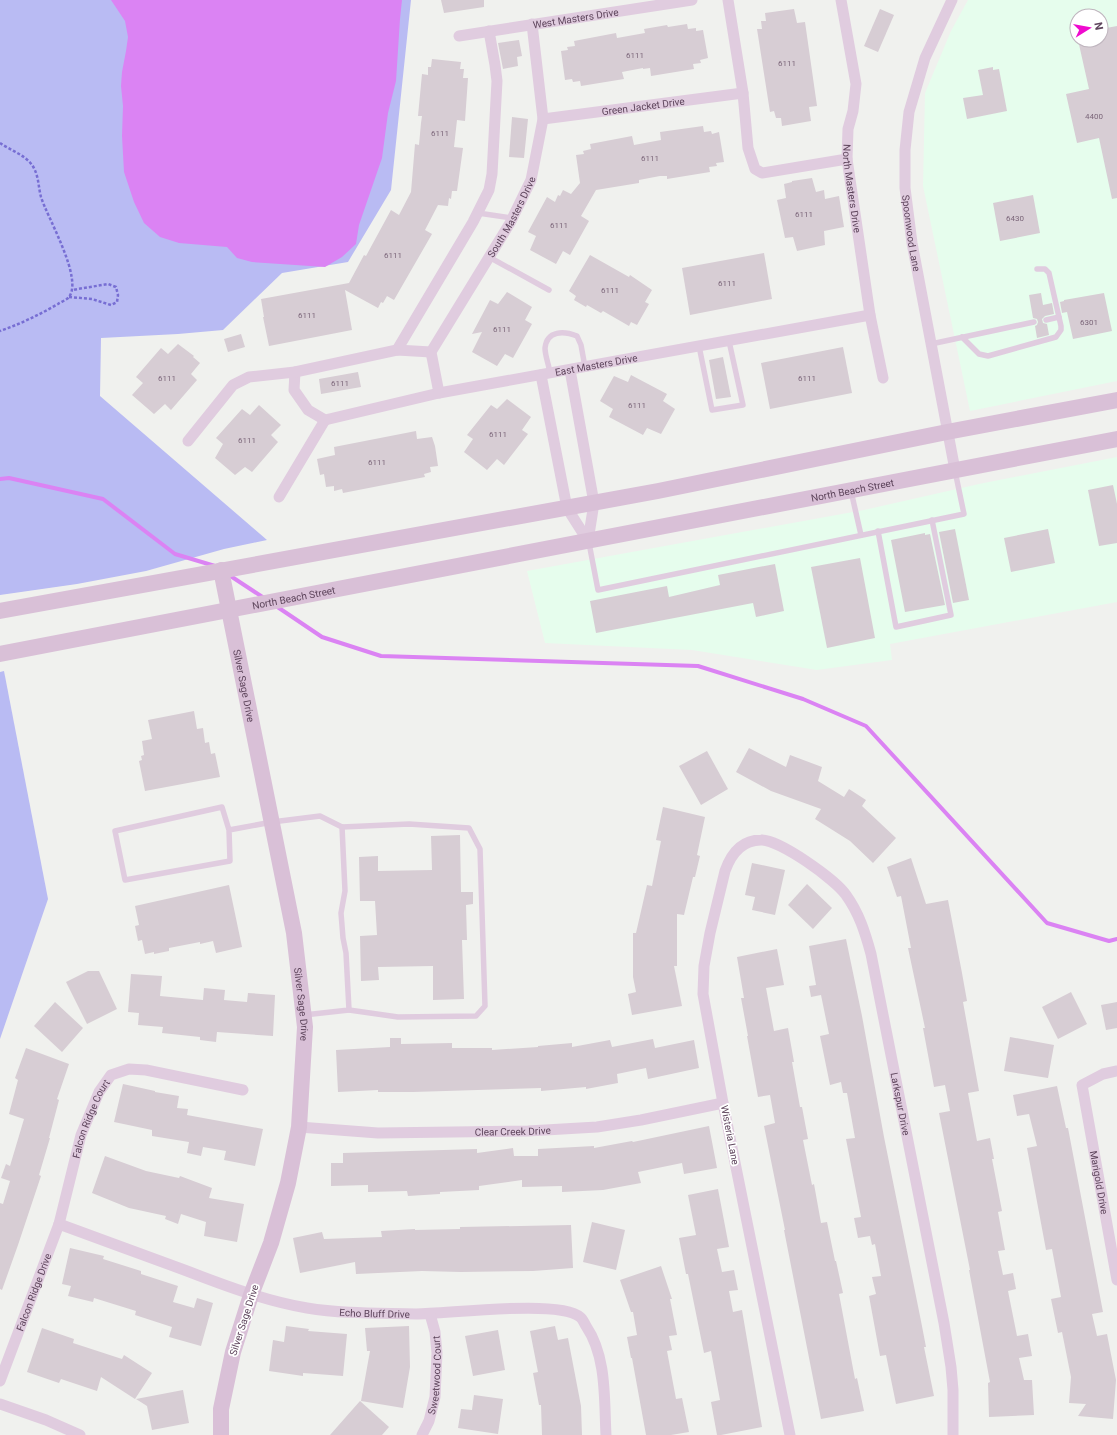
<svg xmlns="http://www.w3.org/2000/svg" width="1117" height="1435" font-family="Roboto,sans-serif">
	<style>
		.commercial { fill: #e6fded; fill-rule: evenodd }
		.green { fill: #b9bbf3 }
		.water { fill: #db83f3 }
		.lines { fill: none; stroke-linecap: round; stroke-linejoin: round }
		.stream { stroke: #db83f3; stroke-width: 4 }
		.building { fill: #d7cdd4 }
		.path { stroke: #776ed3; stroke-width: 2.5; stroke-dasharray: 3 2; stroke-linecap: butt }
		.lane { stroke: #e0ccdf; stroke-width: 5.5 }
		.street { stroke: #e0ccdf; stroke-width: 11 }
		.secondary { stroke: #d9c0d7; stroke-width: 16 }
		.labels { text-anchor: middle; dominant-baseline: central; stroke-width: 3.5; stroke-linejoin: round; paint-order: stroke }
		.number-label { font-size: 8px; fill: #7c677a }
		.street-label { font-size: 10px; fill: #5e455c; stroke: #fff }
	</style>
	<rect width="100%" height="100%" fill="#f0f1ee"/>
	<!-- commercial -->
	<g class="commercial">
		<path d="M968,0H1117V381L970,411L923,186L925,93L951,31ZM1077,16H1101V40H1077Z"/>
		<path d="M1117,457V602L890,644L892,660L817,670L692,650L545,643L527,571L864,510L979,484Z"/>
	</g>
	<!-- green -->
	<g class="green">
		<path d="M0,0H411L391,190L348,262L282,273L223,330L178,334L101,338L100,396L267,540L224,549L146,571L77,584L0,595Z"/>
		<path d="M4,671L48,899L0,1039V672Z"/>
	</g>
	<!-- water -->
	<path class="water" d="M111,0H402L400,19L396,81L388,113L382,158L359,225L356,244L342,257L325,267L252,262L237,258L227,247L179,243L160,237L144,223L134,202L124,172L122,136L123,106L121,86L122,72L126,51L128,37L125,21Z"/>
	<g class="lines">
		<!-- stream -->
		<g class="stream">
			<path d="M0,479L9,478L103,499L175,554L215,566"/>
			<path d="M229,575L264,598"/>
			<path d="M276,606L322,637L381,656L698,666L803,699L866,726L1047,923L1109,941L1117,939"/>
		</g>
	</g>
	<!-- building -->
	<g class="building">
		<path d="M441,0H484V7L444,13Z"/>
		<path d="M794,9L797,23L805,22L817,106L809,107L811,121L782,126L781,118H776L774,111L770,112L757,29H762L761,21H766L765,13Z"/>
		<path d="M880,9L894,15L878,52L864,46Z"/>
		<path d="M687,24L688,29L696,28V31L703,30L708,58L700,60L701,63L693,64L694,69L651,76L650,68L643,69V68L622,72L624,79L581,86L580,81L573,82L572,79L565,80L561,51L568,50L567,47L575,46L574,41L616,33L617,38L645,33L644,29L667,25L668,27Z"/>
		<path d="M1117,26V198L1112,199L1099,138L1077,143L1066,94L1089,89L1078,40H1101V29Z"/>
		<path d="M519,40L522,56L517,57L518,66L503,69L498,43Z"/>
		<path d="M432,59L461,62L460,69H464L463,78H468L465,121L457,120L454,147L463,148L457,191H452L451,199L449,198L448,206L438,205L425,230L432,234L394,300L387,296L383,303L381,302L378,308L345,290L352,330L269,346L263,317H264L261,299L349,283L364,255L366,256L391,210L399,215L411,192L415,144L419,145L421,123L422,116H418L422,74L428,75V67H431Z"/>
		<path d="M993,67V70L999,69L1007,111L967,119L963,98L983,95L978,70Z"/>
		<path d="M512,117L528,119L524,158L509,157Z"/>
		<path d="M703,126L704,132L711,131L712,134L719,132L724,162L716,163L717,166L709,167L710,172L667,179V176H660L639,180V183L596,190L581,216L589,221L570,255L563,251L556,264L530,250L536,236L528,232L547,197L555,202L558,195L560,196L563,190L571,194L580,183L576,155L584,154L583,151L591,149L590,144L632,136L634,145L661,140L660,132Z"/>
		<path d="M812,178L816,192L824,190L825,199L839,196L844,227L824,231L825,245L797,251L793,237L785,238L777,200L786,198L784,184L792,182V181Z"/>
		<path d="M1033,195L1040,233L1000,241L993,203Z"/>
		<path d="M764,253L772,299L690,315L682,268Z"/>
		<path d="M590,255L629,277L630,275L652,290L645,302L649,304L637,325L631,322L629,326L603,311L601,313L587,305L586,307L574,300L576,296L569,291Z"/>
		<path d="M507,292L532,307L525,320L532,324L513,358L505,354L497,366L472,352L482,332L472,334L490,300L498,304Z"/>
		<path d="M1041,293L1043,305L1052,303L1054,314L1045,316L1042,319L1043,323L1047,324L1049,335L1037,338L1035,326L1037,325L1038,322L1037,319L1033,318L1029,295Z"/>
		<path d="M1104,293L1112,331L1073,339L1067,312L1062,313L1060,302L1064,301V300Z"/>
		<path d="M241,334L245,347L228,352L224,339Z"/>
		<path d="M178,344L194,356L193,357L200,363L191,374L197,380L171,410L165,404L154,414L132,395L143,383L136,377L161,348L168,354Z"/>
		<path d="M843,347L852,393L770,409L761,363Z"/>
		<path d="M723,357L731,397L716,399L709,360Z"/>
		<path d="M358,372L361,387L321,394L319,379Z"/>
		<path d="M631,375L667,394L663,401L675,409L661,434L647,428L643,435L609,417L613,409L600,401L614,376L628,382Z"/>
		<path d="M507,399L531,417L522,430L528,434L504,465L497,459L487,470L464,452L473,439L467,435L491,405L497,409Z"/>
		<path d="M259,405L281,425L271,435L278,442L252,472L245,467L235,475L215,458L223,444L216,438L242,409L250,415Z"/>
		<path d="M416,431L417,439L432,437L435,446L438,466L430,467L431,472L424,474L425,477L343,493L342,489L334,491V486L326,487L324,474L320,475L317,459L335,455L334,447Z"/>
		<path d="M1113,485L1117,504V543L1099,546L1088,490Z"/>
		<path d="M955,529L969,600L953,603L939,532Z"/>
		<path d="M1048,529L1055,563L1011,572L1004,538Z"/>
		<path d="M925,533V535L930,534L945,605L905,612L891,540Z"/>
		<path d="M860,558L875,638L827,648L811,567Z"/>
		<path d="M775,564L784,611L756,617L753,603L596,633L590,601L667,586L669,597L720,585L718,575Z"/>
		<path d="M194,711L197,729L203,728L205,743L209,742L211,754L215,753L220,777L145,791L139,761L142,760L141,756L144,755L142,741L152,739L148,720Z"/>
		<path d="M749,748L786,767L790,755L822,767L818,781L844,797L849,789L866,800L862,806L896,838L873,863L850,841L815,819L821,809L771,791L736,772Z"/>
		<path d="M707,751L728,789L701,805L679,766Z"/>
		<path d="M663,807L705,817L697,855L700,856L695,877H693L684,915L677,914V966H674L682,1006L632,1015L628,994L636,992L633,977V933H636L647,885L652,886L661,841L656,840Z"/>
		<path d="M460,835L461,892H473V904L466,905L467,940H462L464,999L433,1000V966L378,967L379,980L361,981L360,936L377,935L375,901H360L359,857L378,856V871L432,870L431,836Z"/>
		<path d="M911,858L926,904L948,900L962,973L967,1001L963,1002L979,1091L968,1093L977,1141L990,1138L994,1159H992L1002,1211L998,1212L1005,1250L998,1251L1003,1275L1013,1273L1016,1289L1008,1291L1017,1336L1028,1334L1032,1356L1019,1358L1024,1380H1032L1034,1415L989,1417L988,1383L990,1382L969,1270H970L939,1113L950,1111L945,1085L934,1087L923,1028H925L908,948H911L901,896L897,897L887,867Z"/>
		<path d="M752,863L785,870L775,915L752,910L755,897L745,895Z"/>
		<path d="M807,884L832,908L813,929L788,905Z"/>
		<path d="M229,885L242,947L216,953L213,941L200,944V942L169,948V951L154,954V952L145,954L142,940L138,941L135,926L139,925L135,906Z"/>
		<path d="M846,939L862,1016L884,1137L921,1321L926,1347H924L934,1396L896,1404L886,1355L880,1356L869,1296L876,1294L872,1277L881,1276L875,1244L872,1245L870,1236L858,1238L854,1218L861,1217L846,1139L855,1138L847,1093H843L841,1082L830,1085L820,1036L829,1034L821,995L811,997L809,986L816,985L809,946Z"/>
		<path d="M777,949L784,985L766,988L774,1031L788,1028L794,1062H792L800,1107H802L808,1139L803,1140L812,1185L814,1184L821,1223L827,1222L835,1261H836L843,1293L839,1294L855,1379L857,1378L864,1411L821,1419L784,1230H785L764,1126L775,1123L770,1095L758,1097L747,1036H748L741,998H744L737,957Z"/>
		<path d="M88,971H99L117,1009L87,1024L66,982Z"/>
		<path d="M131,974L162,976L160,996L203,1000L204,988L225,990L224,1000L247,1002L248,993L275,995L273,1036L217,1032L216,1042L200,1040V1037L162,1033L163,1027L138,1025L139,1013L128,1012Z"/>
		<path d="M1071,992L1087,1024L1058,1039L1042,1007Z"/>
		<path d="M55,1002L83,1028L62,1052L34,1026Z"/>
		<path d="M1117,1002V1028L1106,1030L1101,1005Z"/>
		<path d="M1010,1037L1054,1045L1048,1078L1004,1071Z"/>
		<path d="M390,1038H401V1044L452,1043V1048H492V1050L538,1047V1046L572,1043V1047L610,1040L612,1047L653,1039L655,1048L694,1040L699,1068L648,1079L646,1068L617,1074L618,1083L586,1089V1087L541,1091V1088L413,1092H378V1090L338,1092L336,1050L390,1047Z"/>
		<path d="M26,1048L69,1064L57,1099L59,1100L49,1138H50L39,1175L41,1176L18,1245L2,1290L0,1289V1203L3,1204L10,1181L1,1178L6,1164L10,1166L24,1119L9,1114L18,1080L15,1078Z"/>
		<path d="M123,1084L155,1091V1092L179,1096L177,1108L188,1109L187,1115L263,1129L255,1166L224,1160L226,1151L203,1147L201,1156L187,1153L189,1142L152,1136V1130L114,1122Z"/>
		<path d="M1057,1086L1066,1128H1068L1103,1312L1092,1314L1097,1336L1107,1334L1116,1380L1113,1419L1078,1416L1086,1404L1069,1403L1071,1377L1062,1332L1058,1333L1051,1299L1061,1297L1052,1249L1046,1250L1027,1148L1037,1146L1029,1114L1017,1116L1013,1095Z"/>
		<path d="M709,1126L717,1168L684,1174L682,1163L638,1172L641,1183L603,1190L562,1192V1186L522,1187V1180L479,1186V1190L440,1192V1194L408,1196L407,1191L368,1192V1185L331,1186V1163H343V1153L477,1149V1153L513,1148L514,1156H538V1149L594,1146V1148L632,1141L633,1142Z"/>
		<path d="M105,1156L146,1171L179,1178L180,1176L212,1188L209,1198L244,1204L237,1242L204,1236L206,1222L181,1214L178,1224L165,1219L166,1216L129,1208L92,1193Z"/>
		<path d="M718,1189L729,1247L717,1249L722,1272L734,1270L738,1290L729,1291L733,1312L742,1310L762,1427L721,1435H717L711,1402L720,1400L711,1351L704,1353L688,1274H686L679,1238L696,1235L688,1195Z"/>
		<path d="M592,1222L625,1230L616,1270L583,1262Z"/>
		<path d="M571,1225L573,1268L533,1271L461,1272L422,1271L356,1274L355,1262L300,1273L293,1238L322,1232L324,1239L382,1237L381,1231L415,1229V1230L460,1229V1227Z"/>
		<path d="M70,1248L104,1256L103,1259L141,1271V1274L178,1286L173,1302L194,1308L197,1298L213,1303L201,1346L169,1337L172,1327L135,1315L136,1311L94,1298L93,1302L68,1296L71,1286L62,1284Z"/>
		<path d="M661,1266L672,1299H670L677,1335L669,1336L672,1350L667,1351L676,1399L682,1398L689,1432L671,1435H646L632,1358H631L627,1337L637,1335L633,1312H631L620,1280Z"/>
		<path d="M286,1326L309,1329L308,1331L347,1334L343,1376L303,1373V1376L269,1371L273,1340L284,1342Z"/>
		<path d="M409,1326L410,1367L403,1408L361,1401L370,1351H367L365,1328Z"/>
		<path d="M555,1326L558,1340L568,1338L581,1406L582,1435H542L541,1405H539L533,1373L538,1372L530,1331Z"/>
		<path d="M42,1328L74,1339L73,1343L122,1359L124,1355L152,1373L135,1399L101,1377L97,1391L61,1379L59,1383L27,1372Z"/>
		<path d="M498,1330L505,1370L473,1376L465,1336Z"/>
		<path d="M183,1390L189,1423L152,1430L147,1406L136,1399Z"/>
		<path d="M474,1395L503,1399L498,1434L458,1428L461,1409L472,1410Z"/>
		<path d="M360,1401L389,1427L382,1435H330Z"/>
	</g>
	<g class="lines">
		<!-- path -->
		<g class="path">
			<path d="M0,143C10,150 25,155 32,165C39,175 38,186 41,197C47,217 85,281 68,298C66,300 61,302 58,304C39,315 20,324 0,331"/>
			<path d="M69,297L92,299L111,305L117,302L118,295L116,287L108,284L72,290"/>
		</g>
		<!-- lane -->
		<g class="lane">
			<path d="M478,213L512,218"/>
			<path d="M489,257L549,290"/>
			<path d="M1046,320L1059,317"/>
			<path d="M962,337L979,354L988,356L1056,337L1061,330V326L1049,273L1045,269H1037"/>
			<path d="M931,344L1034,322"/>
			<path d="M699,346L712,410L743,405L729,341"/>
			<path d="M550,373C549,365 545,356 545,348C547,330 564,331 577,336L581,345L585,367"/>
			<path d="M851,491L861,535"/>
			<path d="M878,531L896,627L951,615L932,520"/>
			<path d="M589,543L598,590L964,514L955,471"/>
			<path d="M342,827L409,824L469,828L480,849L485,1006L476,1016L398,1017L349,1010"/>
			<path d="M229,830L230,861L125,880L115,831L222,807L229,830L272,822L320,816L342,827L345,891L341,913L343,938L346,953L349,1010L304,1015"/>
		</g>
		<!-- street -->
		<g class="street">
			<path d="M728,0L743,93L748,148L755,169L762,173L847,159"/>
			<path id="s1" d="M841,0L856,84L853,111L848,129L847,159L870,315L883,378"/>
			<path id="s2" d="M952,0L925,58L909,112L905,150V188L912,243L955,470"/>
			<path id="s3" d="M459,36L692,0"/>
			<path id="s4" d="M543,119L743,93"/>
			<path d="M397,350L473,222L489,190L492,174L497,81L495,65L489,31"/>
			<path d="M570,370L594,503L588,541"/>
			<path id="s5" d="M295,372L294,390L308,410L325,420L439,393L870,315"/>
			<path d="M541,375L567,508L588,541"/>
			<path id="s6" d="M439,393L431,352L510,223L531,180L543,119L532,24"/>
			<path d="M188,441L233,385L249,377L295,372L397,350L431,352"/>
			<path d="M279,497L325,420"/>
			<path id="s7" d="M1117,1071L1103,1074L1082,1085L1117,1280"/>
			<path id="s8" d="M299,1127L378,1133L528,1131L597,1127L641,1120L723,1103"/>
			<path id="s9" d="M59,1224C102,1240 144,1255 187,1271C226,1286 266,1301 307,1308C343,1314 380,1313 416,1314C448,1314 560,1299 580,1317C583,1319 584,1323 586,1326C607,1357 604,1399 606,1435"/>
			<path id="s10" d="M0,1381L59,1224L81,1135L99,1092L111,1075L129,1069L146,1070L243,1090"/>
			<path d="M0,1404L46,1420L80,1435"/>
			<path id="s11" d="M422,1435L429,1421L435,1397L437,1353L435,1332L430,1314"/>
			<path id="s12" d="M790,1435L723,1103L703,994L704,966L710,933L725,871C731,854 741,840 761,840C779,839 836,880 846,895C859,913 865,932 871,954L944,1323L951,1367L953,1390V1435"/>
		</g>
		<!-- secondary -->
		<g class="secondary">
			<path id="s13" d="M221,570L294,933L305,1027L299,1127L288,1183L271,1243L251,1295L233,1352L221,1409V1435"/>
			<path d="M0,611L658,491L947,432L1117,400"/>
			<path id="s14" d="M0,654L1117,439"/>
		</g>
	</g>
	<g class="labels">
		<!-- number labels -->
		<g class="number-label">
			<text x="635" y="55">6111</text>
			<text x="787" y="63">6111</text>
			<text x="1094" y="116">4400</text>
			<text x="440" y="133">6111</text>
			<text x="650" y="158">6111</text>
			<text x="804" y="214">6111</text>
			<text x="1015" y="218">6430</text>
			<text x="559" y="225">6111</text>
			<text x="393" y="255">6111</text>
			<text x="727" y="283">6111</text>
			<text x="610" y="290">6111</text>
			<text x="307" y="315">6111</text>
			<text x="1089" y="322">6301</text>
			<text x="502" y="329">6111</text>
			<text x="167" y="378">6111</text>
			<text x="807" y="378">6111</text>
			<text x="340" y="383">6111</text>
			<text x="637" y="405">6111</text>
			<text x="498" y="434">6111</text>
			<text x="247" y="440">6111</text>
			<text x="377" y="462">6111</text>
		</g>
		<!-- street labels -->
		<g class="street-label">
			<text stroke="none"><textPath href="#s3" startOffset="118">West Masters Drive</textPath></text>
			<text stroke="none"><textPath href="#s4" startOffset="101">Green Jacket Drive</textPath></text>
			<text stroke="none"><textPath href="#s1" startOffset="191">North Masters Drive</textPath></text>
			<text stroke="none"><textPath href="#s6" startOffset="199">South Masters Drive</textPath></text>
			<text stroke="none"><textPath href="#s2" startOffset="242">Spoonwood Lane</textPath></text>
			<text stroke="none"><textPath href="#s5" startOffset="339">East Masters Drive</textPath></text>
			<text stroke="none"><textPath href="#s14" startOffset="868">North Beach Street</textPath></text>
			<text stroke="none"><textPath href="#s14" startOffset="299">North Beach Street</textPath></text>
			<text stroke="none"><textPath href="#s13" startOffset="118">Silver Sage Drive</textPath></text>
			<text stroke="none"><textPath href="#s13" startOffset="442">Silver Sage Drive</textPath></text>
			<text stroke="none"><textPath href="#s12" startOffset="946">Larkspur Drive</textPath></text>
			<text stroke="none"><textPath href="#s10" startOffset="278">Falcon Ridge Court</textPath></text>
			<text stroke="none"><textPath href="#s8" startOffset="214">Clear Creek Drive</textPath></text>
			<text transform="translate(730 1135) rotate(79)">Wisteria Lane</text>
			<text stroke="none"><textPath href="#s7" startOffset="137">Marigold Drive</textPath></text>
			<text stroke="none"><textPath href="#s10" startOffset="95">Falcon Ridge Drive</textPath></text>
			<text stroke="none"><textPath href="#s9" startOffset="330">Echo Bluff Drive</textPath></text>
			<text transform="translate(244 1320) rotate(-72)">Silver Sage Drive</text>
			<text stroke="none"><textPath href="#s11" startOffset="62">Sweetwood Court</textPath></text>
		</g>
	</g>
	<!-- north arrow -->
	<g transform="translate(1089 28) rotate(79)"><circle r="19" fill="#ffffff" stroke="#bfb5be"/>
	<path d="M0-3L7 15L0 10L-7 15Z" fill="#ef0ace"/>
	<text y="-6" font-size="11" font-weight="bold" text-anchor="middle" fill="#5e455c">N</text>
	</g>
</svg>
